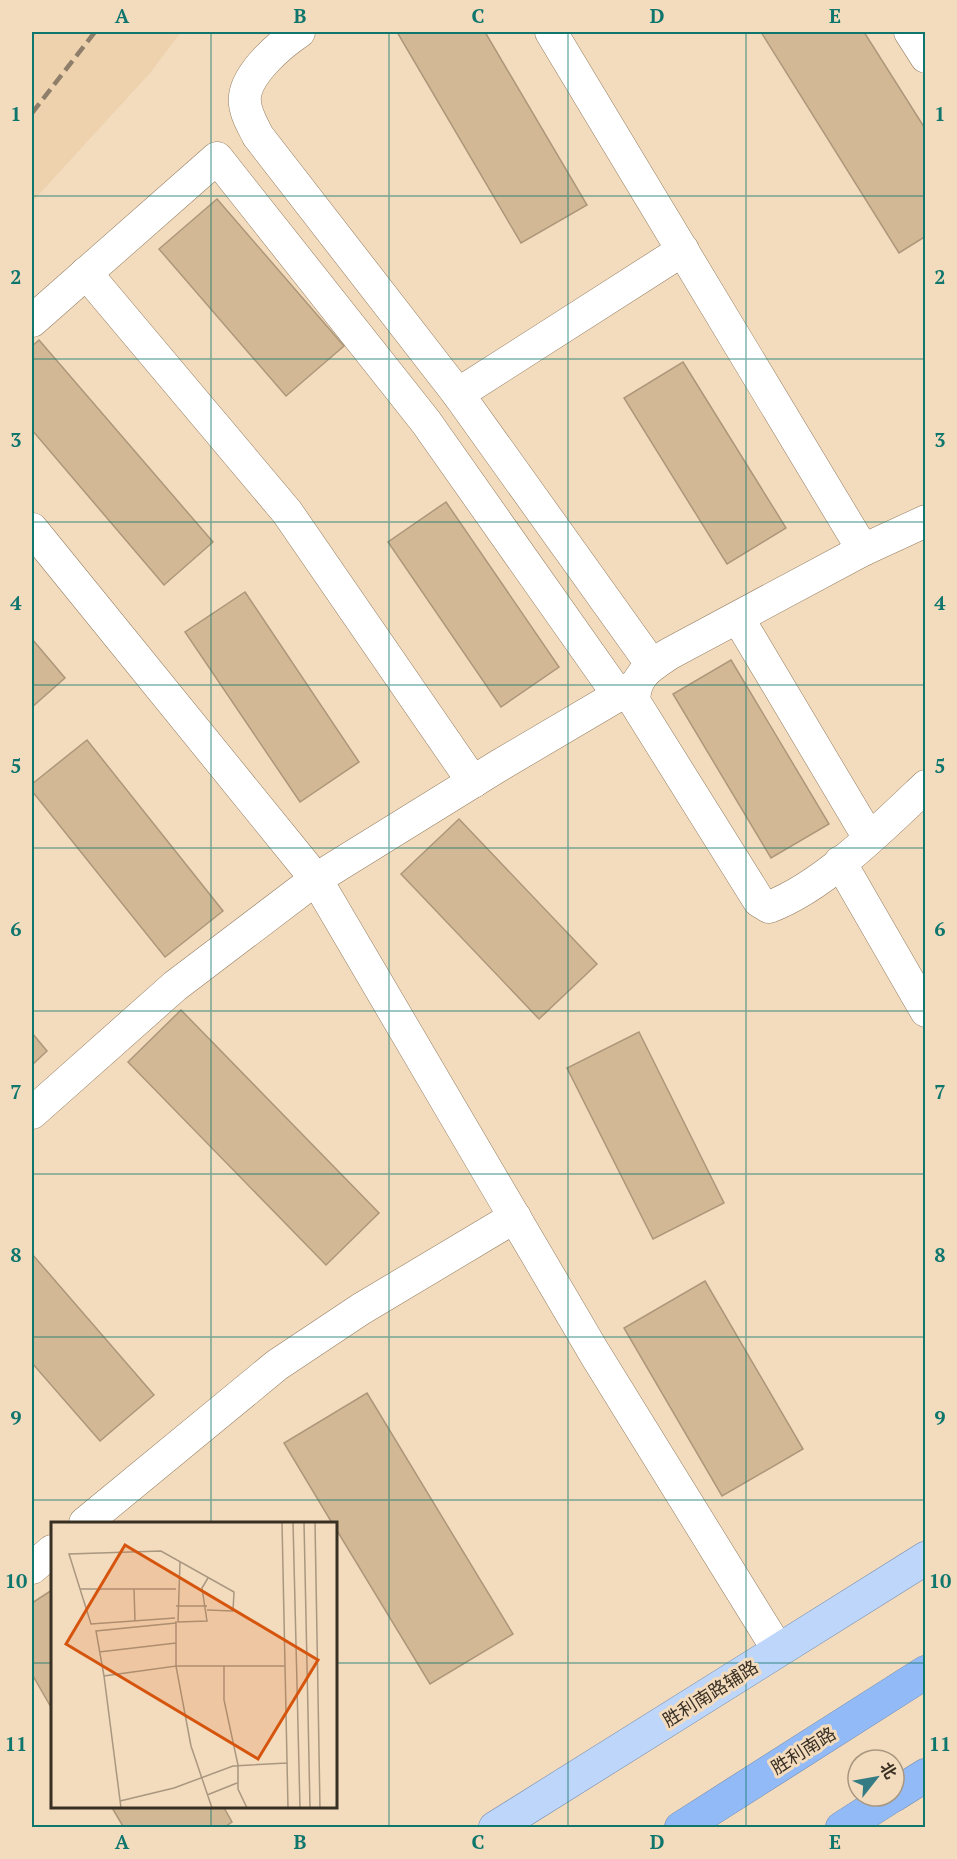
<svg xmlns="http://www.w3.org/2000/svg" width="957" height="1859" font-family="'PT Serif','Noto Sans SC',serif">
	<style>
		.built { fill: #eed2ad }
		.building { fill: #d3b895; stroke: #ad977a; stroke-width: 1.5 }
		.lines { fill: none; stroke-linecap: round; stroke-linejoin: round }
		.minor-casing { stroke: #937e62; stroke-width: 33 }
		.major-casing { stroke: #728aac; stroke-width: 34 }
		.highway-casing { stroke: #728aac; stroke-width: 34 }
		.minor { stroke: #fff; stroke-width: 32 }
		.major { stroke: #bdd6fa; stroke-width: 33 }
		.highway { stroke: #91baf6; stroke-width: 33 }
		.rail { stroke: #8e7e6a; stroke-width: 4.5; stroke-dasharray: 12 6; stroke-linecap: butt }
		.grid { fill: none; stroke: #0f766e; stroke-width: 1.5; stroke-opacity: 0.55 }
		.labels { text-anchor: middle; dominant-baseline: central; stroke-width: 6; stroke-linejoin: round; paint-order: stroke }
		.street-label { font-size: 18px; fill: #393024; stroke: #f3dbbd }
		.inset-road { fill: none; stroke: #a99780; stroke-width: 1.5 }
		.view { fill: #d6550e; fill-opacity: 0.15; stroke: #d6550e; stroke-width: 3 }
		.inset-edge { fill: none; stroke: #393024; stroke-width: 3 }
		.neatline { fill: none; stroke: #0f766e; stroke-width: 2 }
		.grid-label { font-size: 20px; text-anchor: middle; font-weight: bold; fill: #0f766e }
	</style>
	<rect width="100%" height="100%" fill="#f3dbbd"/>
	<!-- built -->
	<path class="built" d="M32,32H181L150,73L32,202Z"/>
	<!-- building -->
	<g class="building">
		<path d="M397,32H485L587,205L521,243Z"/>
		<path d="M761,32H864L926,130V236L899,253Z"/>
		<path d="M217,199L344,346L286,396L159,249Z"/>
		<path d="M39,340L213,542L164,585L32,430V346Z"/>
		<path d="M683,362L786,528L727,564L624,398Z"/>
		<path d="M446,502L559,667L501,707L388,542Z"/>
		<path d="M245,592L359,762L300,802L185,632Z"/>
		<path d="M32,639L65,678L32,707Z"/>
		<path d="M731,660L829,824L771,858L673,694Z"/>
		<path d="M87,740L223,911L165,957L32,791V784Z"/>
		<path d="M459,819L597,964L539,1019L401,874Z"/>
		<path d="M181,1010L379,1213L326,1265L128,1062Z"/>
		<path d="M639,1032L724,1203L653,1239L567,1068Z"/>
		<path d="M32,1033L47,1051L32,1065Z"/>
		<path d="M32,1254L154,1395L100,1441L32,1363Z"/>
		<path d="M705,1281L803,1449L722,1496L624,1328Z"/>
		<path d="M367,1393L513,1634L430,1684L336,1529V1523H332L284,1443Z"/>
		<path d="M52,1590V1709L32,1674V1603Z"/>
		<path d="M111,1806H223L232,1822L223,1828H124Z"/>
	</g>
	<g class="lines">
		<!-- minor casing -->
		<g class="minor-casing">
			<g id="minor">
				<path d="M299,32C281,44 248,72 245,96C243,110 252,124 258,136L458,394L652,665"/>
				<path d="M551,32L863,550"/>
				<path d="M910,32L926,57"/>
				<path d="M86,273L287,512L473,782"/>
				<path d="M32,321L217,158L426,422L619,696"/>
				<path d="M458,394L683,250"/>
				<path d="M926,521L863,550L669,654C648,668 635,675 634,701L759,901L769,907C823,887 884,826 926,786"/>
				<path d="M32,529L316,879L175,986L32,1113"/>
				<path d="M738,618L869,838"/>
				<path d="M634,686L500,765L316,879L595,1354L778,1650"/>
				<path d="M840,862L926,1011"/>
				<path d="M85,1523L277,1365L361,1309L515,1217"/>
				<path d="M32,1568L52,1551"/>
			</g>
		</g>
		<!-- major casing -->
		<g class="major-casing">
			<path id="major" d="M495,1828L926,1558"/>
		</g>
		<!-- highway casing -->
		<g class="highway-casing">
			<g id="highway">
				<path d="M894,1795L926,1775"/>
				<path d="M681,1828L926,1672"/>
				<path d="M842,1828L892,1796"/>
			</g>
		</g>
		<!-- minor -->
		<use href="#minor" class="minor"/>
		<!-- major -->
		<use href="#major" class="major"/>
		<!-- highway -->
		<use href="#highway" class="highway"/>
		<!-- rail -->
		<path class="rail" d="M32,113L95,32"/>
	</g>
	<!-- grid -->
	<path class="grid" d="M211,32V1523M389,32V1828M568,32V1828M746,32V1828M32,196H926M32,359H926M32,522H926M32,685H926M32,848H926M32,1011H926M32,1174H926M32,1337H926M32,1500H926M32,1663H52M336,1663H926M211,1806V1828"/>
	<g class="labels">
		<!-- street labels -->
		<g class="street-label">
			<text transform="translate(710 1693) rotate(-32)">胜利南路辅路</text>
			<text transform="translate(803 1750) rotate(-32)">胜利南路</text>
		</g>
	</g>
	<!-- overview -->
	<g transform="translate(51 1522)">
		<rect width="286" height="286" fill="#f3dbbd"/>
		<path class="inset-road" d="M231,0L237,286M242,0L249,286M253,0L259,286M264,0L269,286M129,40L127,100L156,99L151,66L157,56M29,67H125M83,67L84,99M125,84H156M124,96L40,102L18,32L110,29L183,70L182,89L156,88M125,99V144H234M48,130L125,121M173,144V178L187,243V267L196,286M53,154L45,109L125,101M156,273L186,261M69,279L123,266L182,244L236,241M70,286L53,154L125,144L140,224L161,286"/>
		<path class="view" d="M74,23L267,138L207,237L15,122Z"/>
		<rect width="286" height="286" class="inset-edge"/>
	</g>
	<!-- border -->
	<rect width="957" height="1859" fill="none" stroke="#f3dbbd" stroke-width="66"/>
	<!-- north arrow -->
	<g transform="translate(876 1778) rotate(59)"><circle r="28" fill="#f3dbbd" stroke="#a99780" stroke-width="1.5"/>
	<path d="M0-4.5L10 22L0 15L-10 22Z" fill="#347b84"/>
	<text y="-9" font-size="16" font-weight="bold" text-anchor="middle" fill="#393024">北</text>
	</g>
	<rect x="33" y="33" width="891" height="1793" class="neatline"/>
	<g class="grid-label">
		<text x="122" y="23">A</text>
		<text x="300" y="23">B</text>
		<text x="478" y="23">C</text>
		<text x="657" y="23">D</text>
		<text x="835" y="23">E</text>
		<text x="16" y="121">1</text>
		<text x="940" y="121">1</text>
		<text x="16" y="284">2</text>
		<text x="940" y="284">2</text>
		<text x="16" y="447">3</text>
		<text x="940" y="447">3</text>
		<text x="16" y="610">4</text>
		<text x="940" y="610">4</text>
		<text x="16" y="773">5</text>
		<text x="940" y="773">5</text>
		<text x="16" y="936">6</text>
		<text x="940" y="936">6</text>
		<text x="16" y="1099">7</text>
		<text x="940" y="1099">7</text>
		<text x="16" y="1262">8</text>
		<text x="940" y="1262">8</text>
		<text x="16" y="1425">9</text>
		<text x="940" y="1425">9</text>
		<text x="16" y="1588">10</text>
		<text x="940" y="1588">10</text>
		<text x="16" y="1751">11</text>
		<text x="940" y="1751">11</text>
		<text x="122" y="1849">A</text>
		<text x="300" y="1849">B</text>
		<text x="478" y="1849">C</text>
		<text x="657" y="1849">D</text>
		<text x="835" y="1849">E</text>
	</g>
</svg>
